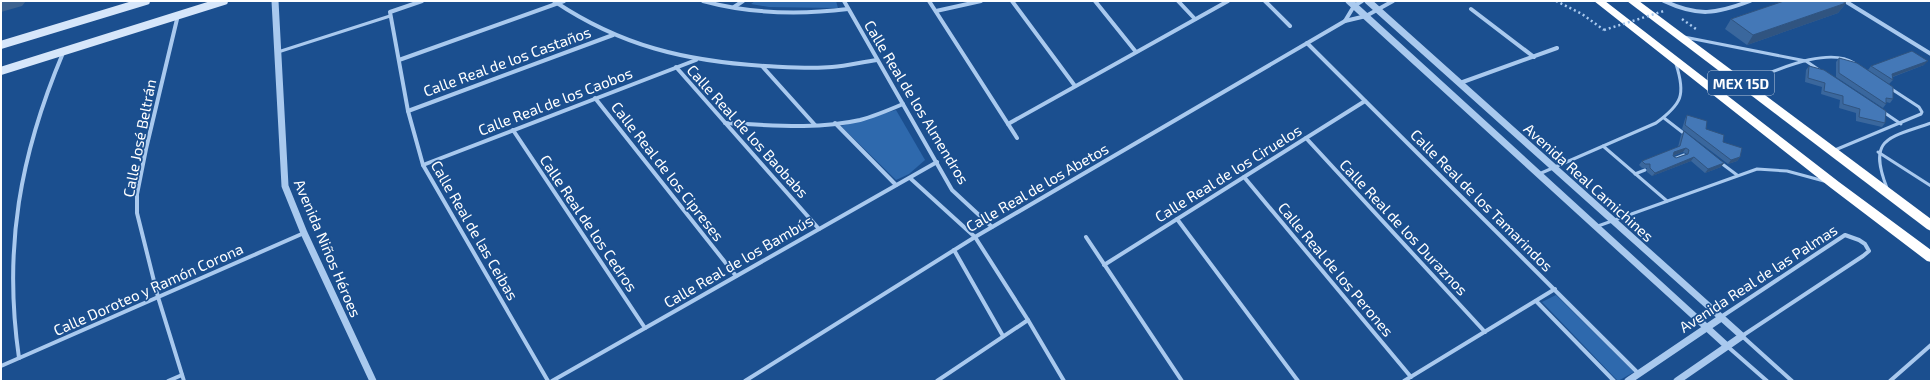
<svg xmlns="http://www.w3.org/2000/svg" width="1932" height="382" font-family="'Exo 2',sans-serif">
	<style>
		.green { fill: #2e69ad }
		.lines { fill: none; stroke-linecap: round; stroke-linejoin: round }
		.river { fill: #3c6290; fill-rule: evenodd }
		.path { stroke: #a9c9ee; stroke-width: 2.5; stroke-dasharray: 2 3; stroke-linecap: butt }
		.service { stroke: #a9c9ee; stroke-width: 3 }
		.minor { stroke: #a9c9ee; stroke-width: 4 }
		.tertiary { stroke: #a9c9ee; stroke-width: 7 }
		.secondary { stroke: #d6e6fa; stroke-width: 8 }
		.motorway { fill: #fff; fill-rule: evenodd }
		.path-bridge { stroke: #a9c9ee; stroke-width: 2.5; stroke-dasharray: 2 3; stroke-linecap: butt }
		.wall { fill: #3a679d; fill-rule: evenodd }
		.shaded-wall { fill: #305480 }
		.building { fill: #4478b7; stroke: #305480; fill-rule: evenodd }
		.labels { text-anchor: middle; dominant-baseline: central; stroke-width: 3.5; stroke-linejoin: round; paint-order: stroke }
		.shield { fill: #1b4f8f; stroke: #bbcadd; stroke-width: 1 }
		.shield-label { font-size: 14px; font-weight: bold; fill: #fff }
		.street-label { font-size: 15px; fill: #fff; stroke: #1b4f8f }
	</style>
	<rect width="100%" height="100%" fill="#1b4f8f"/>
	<!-- green -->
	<g class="green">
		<path d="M755,1H836L838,8L769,7L751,4Z"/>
		<path d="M896,110L925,160L909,174L896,180L841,126Z"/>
		<path d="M1556,295L1634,372L1618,381L1542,302Z"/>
	</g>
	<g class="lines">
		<!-- river -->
		<path class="river" d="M1,1H26L22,6L1,12Z"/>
		<!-- path -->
		<g class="path">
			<path d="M1556,1L1582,14L1604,30"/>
			<path d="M1682,19L1696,29"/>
		</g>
		<!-- service -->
		<g class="service">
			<path d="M1684,37L1806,61L1819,70"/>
			<path d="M278,52L390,16"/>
			<path d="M1743,83C1771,73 1827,45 1854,63"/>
			<path d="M1882,111L1901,124"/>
			<path d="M1664,118L1686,135"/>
			<path d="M1603,146L1667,201"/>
			<path d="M1835,150L1921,114L1922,112L1919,107L1890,88"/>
			<path d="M1878,152L1931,186"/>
			<path d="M1674,159L1684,155"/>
			<path d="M1721,163L1737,175"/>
			<path d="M1539,174L1656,123C1682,104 1686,95 1676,64"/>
			<path d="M1635,174L1645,170"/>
			<path d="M1887,188C1867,137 1889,138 1931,123"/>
			<path d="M1598,226L1757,169L1787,171L1824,181"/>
		</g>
		<!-- minor -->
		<g class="minor">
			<path d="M422,1L390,12L408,111L423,165L548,381"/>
			<path d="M554,1C621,46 685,61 765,66C787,67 810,69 832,67C847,66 862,62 877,60"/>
			<path d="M703,1C751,14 799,15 848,9"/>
			<path d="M844,1L952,190L992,227"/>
			<path d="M929,1L1017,138"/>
			<path d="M1012,1L1075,86"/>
			<path d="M1095,1L1136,52"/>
			<path d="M1178,1L1195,19"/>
			<path d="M1265,1L1290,26"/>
			<path d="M1664,1C1698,17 1716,14 1750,1"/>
			<path d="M1845,1L1931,54"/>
			<path d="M734,7L743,1"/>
			<path d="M1471,9L1534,57"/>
			<path d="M936,11L981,1"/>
			<path d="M178,15L146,149L137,194V213L158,297L184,381"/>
			<path d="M1345,21L1354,6L1362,1"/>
			<path d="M1307,43L1639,374"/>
			<path d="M399,60L564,1"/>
			<path d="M762,66L815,125"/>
			<path d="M676,67L819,229"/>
			<path d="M1460,83L1557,48"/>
			<path d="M595,98L736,276"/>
			<path d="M408,111L613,35"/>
			<path d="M725,123C769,125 816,130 860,120C875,116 889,110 903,104"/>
			<path d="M835,123L896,185"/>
			<path d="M1008,124L1228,1"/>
			<path d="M513,130L645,328"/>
			<path d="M1306,138L1485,332"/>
			<path d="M423,165L696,60"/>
			<path d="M1244,177L1411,377"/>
			<path d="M910,178L975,237L1028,320L1064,381"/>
			<path d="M1177,219L1298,381"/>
			<path d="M1086,237L1182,381"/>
			<path d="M954,250L1003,336"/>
			<path d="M1104,265L1365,101"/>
			<path d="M1536,301L1614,381"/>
			<path d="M1721,317L1845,235L1859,240L1865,244L1869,251L1863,256L1742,336L1792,381"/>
			<path d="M1727,346L1767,381"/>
			<path d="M19,358C3,248 20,155 63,53"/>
			<path d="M1,366L304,233"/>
			<path d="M168,381L182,375"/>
			<path d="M552,381L937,162"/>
			<path d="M745,381L975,237L1345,21L1366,16L1393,1"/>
			<path d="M937,381L1028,320"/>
			<path d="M1404,381L1555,289"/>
			<path d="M1890,381L1931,345"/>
		</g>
		<!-- tertiary -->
		<g class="tertiary">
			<path d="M275,1L285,186L304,233L373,381"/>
			<path d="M1349,1L1727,346"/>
			<path d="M1368,1L1742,336L1677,381"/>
			<path d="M1628,381L1721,318"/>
		</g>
		<!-- secondary -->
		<g class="secondary">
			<path d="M1,45L146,1"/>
			<path d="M1,71L224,1"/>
		</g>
		<!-- motorway -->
		<g class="motorway">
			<path d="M1594,1H1605L1839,182L1931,250V262L1927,261L1831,188Z"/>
			<path d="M1627,1H1639L1931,219V231L1927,229Z"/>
		</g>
		<!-- path-bridge -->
		<path class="path-bridge" d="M1604,30L1664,11"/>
	</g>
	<!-- wall -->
	<g class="wall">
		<path d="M1846,3L1838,13L1747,45L1725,29L1731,19Z"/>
		<path d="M1839,58L1893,99L1890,103L1886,102V104L1883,108L1836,77V62Z"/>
		<path d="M1924,65L1893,77V80L1889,84L1868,70L1871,66Z"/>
		<path d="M1809,66L1885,123L1882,127L1856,121V113L1839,108L1840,100L1821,94L1822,87L1805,82L1806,70Z"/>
		<path d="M1687,115L1723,142L1740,157L1737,161L1728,164L1682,129L1685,119Z"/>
		<path d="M1684,131L1721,167L1705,173L1691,161L1652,176L1647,172V168H1642L1639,165L1642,161L1678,147L1681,135ZM1683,152L1687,154H1686L1676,158L1673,156Z"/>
	</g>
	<!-- shaded-wall -->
	<g class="shaded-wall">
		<path d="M1846,3L1838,13L1747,45L1753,35Z"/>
		<path d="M1928,61L1924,65L1889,78L1892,74Z"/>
		<path d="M1686,148L1683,152L1672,156L1674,152Z"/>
		<path d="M1694,157L1691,161L1652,176L1655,173Z"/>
		<path d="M1740,157L1737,161L1728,164L1731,160Z"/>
		<path d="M1724,163L1721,167L1705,173L1708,169Z"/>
	</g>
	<!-- building -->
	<g class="building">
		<path d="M1784,1H1842L1846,3L1753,35L1731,19Z"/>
		<path d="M1912,51L1928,61L1892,74L1893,80L1871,66Z"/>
		<path d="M1839,58L1857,63L1893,87V99L1886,98V104L1839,73Z"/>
		<path d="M1809,66L1824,70L1886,111L1885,123L1859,117L1860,109L1843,104V96L1824,91L1825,83L1808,78Z"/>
		<path d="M1687,115L1707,121L1706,129L1724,135L1723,142L1742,148L1740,157L1731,160L1685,125Z"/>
		<path d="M1684,131L1724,163L1708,169L1694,157L1655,173L1650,168V164H1645L1642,161L1680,146ZM1686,148L1689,150L1688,154L1676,158L1673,156L1674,152Z"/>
	</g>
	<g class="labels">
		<!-- shield labels -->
		<rect class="shield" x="1708" y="71" width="66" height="24" rx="3"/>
		<g class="shield-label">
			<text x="1741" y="83">MEX 15D</text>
		</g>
		<!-- street labels -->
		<g class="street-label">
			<text transform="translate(507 61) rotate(-20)">Calle Real de los Castaños</text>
			<text transform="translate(555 101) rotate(-21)">Calle Real de los Caobos</text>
			<text transform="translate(917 102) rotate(59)">Calle Real de los Almendros</text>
			<text transform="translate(748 131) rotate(48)">Calle Real de los Baobabs</text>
			<text transform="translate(139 138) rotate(-79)">Calle José Beltrán</text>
			<text transform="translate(668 171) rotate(52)">Calle Real de los Cipreses</text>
			<text transform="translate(1228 173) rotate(-32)">Calle Real de los Ciruelos</text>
			<text transform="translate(1589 182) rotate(42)">Avenida Real Camichines</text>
			<text transform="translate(1037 187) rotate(-30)">Calle Real de los Abetos</text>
			<text transform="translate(1482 200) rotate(45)">Calle Real de los Tamarindos</text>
			<text transform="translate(589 223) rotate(56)">Calle Real de los Cedros</text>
			<text transform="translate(1404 227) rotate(47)">Calle Real de los Duraznos</text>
			<text transform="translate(475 230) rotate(60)">Calle Real de las Ceibas</text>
			<text transform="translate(328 248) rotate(67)">Avenida Niños Héroes</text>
			<text transform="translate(738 261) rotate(-30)">Calle Real de los Bambús</text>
			<text transform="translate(1336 269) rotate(50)">Calle Real de los Perones</text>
			<text transform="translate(1758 278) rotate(-33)">Avenida Real de las Palmas</text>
			<text transform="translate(148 289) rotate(-24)">Calle Doroteo y Ramón Corona</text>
		</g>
	</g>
	<!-- border -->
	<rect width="1932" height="382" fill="none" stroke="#ffffff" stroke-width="4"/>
</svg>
